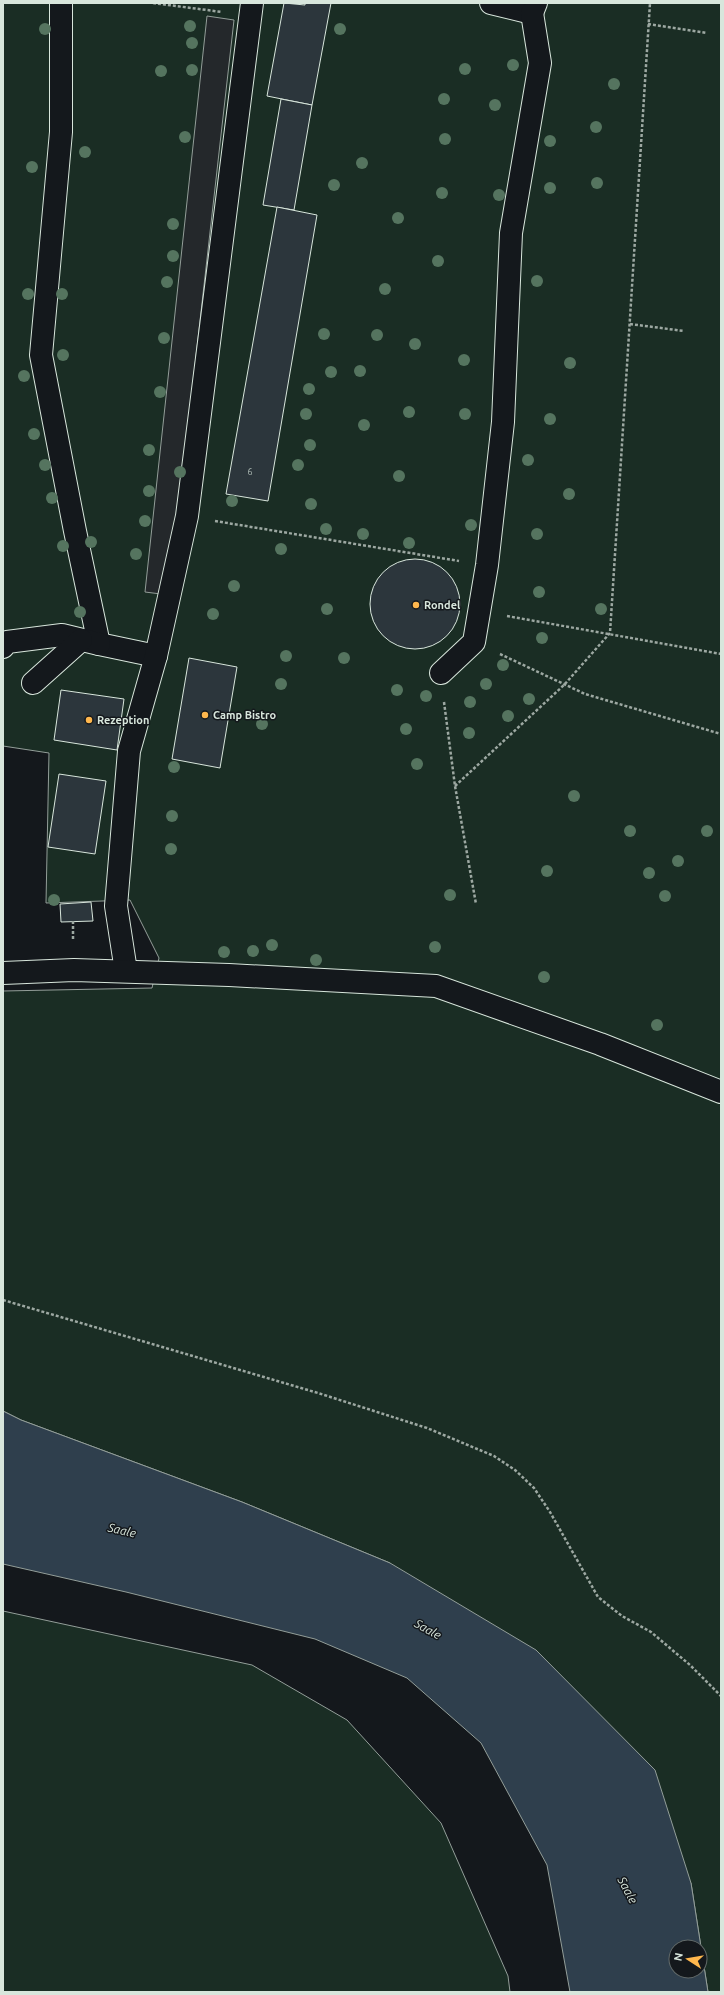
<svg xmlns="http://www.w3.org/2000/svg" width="724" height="1995" font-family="Ubuntu,sans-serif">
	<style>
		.green { fill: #1a2d24; stroke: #939e99 }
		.parking { fill: #24282b; stroke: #939e99 }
		.water { fill: #2f3f4d; stroke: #939e99; fill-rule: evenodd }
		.building { fill: #2c363c; stroke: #d8e6dc }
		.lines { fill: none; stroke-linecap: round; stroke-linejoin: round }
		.minor-casing { stroke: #d8e6dc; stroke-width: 24 }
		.path { stroke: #9da8a2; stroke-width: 2.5; stroke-dasharray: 3 2; stroke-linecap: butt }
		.minor { stroke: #14181c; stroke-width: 22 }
		.tree { fill: #55745f }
		.poi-dot { fill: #ffb74d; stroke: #14181c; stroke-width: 1.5 }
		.labels { text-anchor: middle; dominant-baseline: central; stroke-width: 3; stroke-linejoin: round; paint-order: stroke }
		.number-label { font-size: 9px; fill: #adbab4 }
		.poi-label { font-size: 11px; font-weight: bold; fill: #d8e6dc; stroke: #14181c; text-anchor: start }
		.water-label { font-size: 12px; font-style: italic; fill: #d8e6dc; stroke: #14181c }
	</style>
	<rect width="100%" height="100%" fill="#14181c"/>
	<!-- green -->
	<g class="green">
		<path d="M3,3H721V1992H708L691,1883L390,1563L242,1502L21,1420L3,1411V991L152,988L159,958L130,900L46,903L49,753L3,746Z"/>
		<path d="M3,1611L252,1665L347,1720L441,1823L508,1976L510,1992H3Z"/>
	</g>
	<!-- parking -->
	<path class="parking" d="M207,16L234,20L169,595L145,592Z"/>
	<!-- water -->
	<path class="water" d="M3,1411L21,1420L242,1502L390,1563L536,1650L655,1770L691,1883L708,1992H570L547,1865L481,1743L407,1678L315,1639L126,1592L3,1564ZM676,1947H700V1971H676Z"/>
	<!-- building -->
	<g class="building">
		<path d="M284,3L305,5V3H331L312,105L267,96Z"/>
		<path d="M281,99L312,105L294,210L263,205Z"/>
		<path d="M277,207L317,215L268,501L226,494Z"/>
		<circle cx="415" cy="604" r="45"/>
		<path d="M189,658L237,667L220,768L172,759Z"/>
		<path d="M61,690L124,699L117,750L54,740Z"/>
		<path d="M59,774L106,781L95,854L48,847Z"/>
		<path d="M91,902L93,921L61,922L60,904Z"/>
	</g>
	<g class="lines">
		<!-- minor casing -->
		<g class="minor-casing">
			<g id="minor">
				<path d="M61,3V132L41,355L75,531L99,644L156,656"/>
				<path d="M491,3L532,13L536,3"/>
				<path d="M3,647L7,642L62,635L99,644"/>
				<path d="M441,673L474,642L487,565L503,422L511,233L540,63L532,13"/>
				<path d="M33,683L81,640"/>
				<path d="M126,971L116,906L129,751L156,656L187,516L252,3"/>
				<path d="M3,973L74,970L229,975L436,986L600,1044L721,1092"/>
			</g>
		</g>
		<!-- path -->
		<g class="path">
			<path d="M153,3L222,12"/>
			<path d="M648,24L707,33"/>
			<path d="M630,324L684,331"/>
			<path d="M215,521L459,561"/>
			<path d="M507,616L721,654"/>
			<path d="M500,654L585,694L721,734"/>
			<path d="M444,702L455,786L476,904"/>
			<path d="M455,786L564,685L610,633L650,3"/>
			<path d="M73,921V941"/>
			<path d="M3,1300L318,1393L427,1428L494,1456L515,1470L534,1488L550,1512L598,1597L622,1616L651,1632L690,1665L721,1696"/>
		</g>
		<!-- minor -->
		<use href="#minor" class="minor"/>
	</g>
	<!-- trees -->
	<g class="tree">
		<circle cx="190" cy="26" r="6"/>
		<circle cx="45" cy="29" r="6"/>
		<circle cx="340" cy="29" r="6"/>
		<circle cx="192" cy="43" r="6"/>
		<circle cx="513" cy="65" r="6"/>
		<circle cx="465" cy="69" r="6"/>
		<circle cx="192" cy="70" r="6"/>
		<circle cx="161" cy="71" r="6"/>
		<circle cx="614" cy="84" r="6"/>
		<circle cx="444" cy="99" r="6"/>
		<circle cx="495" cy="105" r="6"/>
		<circle cx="596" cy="127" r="6"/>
		<circle cx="185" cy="137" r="6"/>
		<circle cx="445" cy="139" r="6"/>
		<circle cx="550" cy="141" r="6"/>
		<circle cx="85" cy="152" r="6"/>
		<circle cx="362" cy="163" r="6"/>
		<circle cx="32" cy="167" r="6"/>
		<circle cx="597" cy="183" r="6"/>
		<circle cx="334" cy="185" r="6"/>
		<circle cx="550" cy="188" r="6"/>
		<circle cx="442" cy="193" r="6"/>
		<circle cx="499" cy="195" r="6"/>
		<circle cx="398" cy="218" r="6"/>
		<circle cx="173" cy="224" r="6"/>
		<circle cx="173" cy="256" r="6"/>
		<circle cx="438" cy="261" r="6"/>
		<circle cx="537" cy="281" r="6"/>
		<circle cx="167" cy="282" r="6"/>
		<circle cx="385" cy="289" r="6"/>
		<circle cx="28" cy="294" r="6"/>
		<circle cx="62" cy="294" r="6"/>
		<circle cx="324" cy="334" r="6"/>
		<circle cx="377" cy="335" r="6"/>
		<circle cx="164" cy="338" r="6"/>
		<circle cx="415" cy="344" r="6"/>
		<circle cx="63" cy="355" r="6"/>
		<circle cx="464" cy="360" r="6"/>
		<circle cx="570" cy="363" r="6"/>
		<circle cx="360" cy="371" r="6"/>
		<circle cx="331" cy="372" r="6"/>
		<circle cx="24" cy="376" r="6"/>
		<circle cx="309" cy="389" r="6"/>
		<circle cx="160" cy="392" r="6"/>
		<circle cx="409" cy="412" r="6"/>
		<circle cx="306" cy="414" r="6"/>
		<circle cx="465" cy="414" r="6"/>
		<circle cx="550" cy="419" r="6"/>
		<circle cx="364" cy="425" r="6"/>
		<circle cx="34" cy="434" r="6"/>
		<circle cx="310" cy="445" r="6"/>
		<circle cx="149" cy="450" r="6"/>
		<circle cx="528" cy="460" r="6"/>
		<circle cx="45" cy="465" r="6"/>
		<circle cx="298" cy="465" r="6"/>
		<circle cx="180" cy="472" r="6"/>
		<circle cx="399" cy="476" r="6"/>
		<circle cx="149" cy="491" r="6"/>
		<circle cx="569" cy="494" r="6"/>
		<circle cx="52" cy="498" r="6"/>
		<circle cx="232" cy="501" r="6"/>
		<circle cx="311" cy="504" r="6"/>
		<circle cx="145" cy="521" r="6"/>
		<circle cx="471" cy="525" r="6"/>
		<circle cx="326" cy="529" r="6"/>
		<circle cx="363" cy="534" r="6"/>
		<circle cx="537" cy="534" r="6"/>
		<circle cx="91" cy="542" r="6"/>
		<circle cx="409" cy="543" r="6"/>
		<circle cx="63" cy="546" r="6"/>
		<circle cx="281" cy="549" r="6"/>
		<circle cx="136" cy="554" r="6"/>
		<circle cx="234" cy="586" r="6"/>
		<circle cx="539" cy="592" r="6"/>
		<circle cx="327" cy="609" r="6"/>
		<circle cx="601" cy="609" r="6"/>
		<circle cx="80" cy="612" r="6"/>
		<circle cx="213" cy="614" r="6"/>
		<circle cx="542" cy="638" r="6"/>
		<circle cx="286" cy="656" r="6"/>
		<circle cx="344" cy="658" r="6"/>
		<circle cx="503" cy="665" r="6"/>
		<circle cx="281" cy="684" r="6"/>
		<circle cx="486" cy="684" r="6"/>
		<circle cx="397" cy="690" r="6"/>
		<circle cx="426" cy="696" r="6"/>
		<circle cx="529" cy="699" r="6"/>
		<circle cx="470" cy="702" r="6"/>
		<circle cx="508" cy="716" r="6"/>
		<circle cx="262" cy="724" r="6"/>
		<circle cx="406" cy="729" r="6"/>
		<circle cx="469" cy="733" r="6"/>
		<circle cx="417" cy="764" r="6"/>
		<circle cx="174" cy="767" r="6"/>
		<circle cx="574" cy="796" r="6"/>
		<circle cx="172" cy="816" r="6"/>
		<circle cx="630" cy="831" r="6"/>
		<circle cx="707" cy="831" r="6"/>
		<circle cx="171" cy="849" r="6"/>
		<circle cx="678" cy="861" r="6"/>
		<circle cx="547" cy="871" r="6"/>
		<circle cx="649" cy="873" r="6"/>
		<circle cx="450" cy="895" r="6"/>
		<circle cx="665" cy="896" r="6"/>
		<circle cx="54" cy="900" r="6"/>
		<circle cx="272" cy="945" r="6"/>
		<circle cx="435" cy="947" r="6"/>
		<circle cx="253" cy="951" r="6"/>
		<circle cx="224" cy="952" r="6"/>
		<circle cx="316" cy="960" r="6"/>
		<circle cx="544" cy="977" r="6"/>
		<circle cx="657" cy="1025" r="6"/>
	</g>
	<!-- markers -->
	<g class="poi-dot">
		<circle cx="416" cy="605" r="4"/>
		<circle cx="205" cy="715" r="4"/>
		<circle cx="89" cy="720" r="4"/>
	</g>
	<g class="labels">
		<!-- number labels -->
		<g class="number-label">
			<text x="250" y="472">6</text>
		</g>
		<!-- poi labels -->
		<g class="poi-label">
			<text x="424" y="605">Rondel</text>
			<text x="213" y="715">Camp Bistro</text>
			<text x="97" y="720">Rezeption</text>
		</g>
		<!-- water labels -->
		<g class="water-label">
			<text transform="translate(122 1530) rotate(13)">Saale</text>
			<text transform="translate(428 1629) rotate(29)">Saale</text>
			<text transform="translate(628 1890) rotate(62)">Saale</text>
		</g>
	</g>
	<!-- border -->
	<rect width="724" height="1995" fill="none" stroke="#d8e6dc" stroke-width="8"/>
	<!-- north arrow -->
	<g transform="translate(688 1959) rotate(282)"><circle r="19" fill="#14181c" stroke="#626a69"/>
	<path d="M0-3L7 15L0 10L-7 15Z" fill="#ffb74d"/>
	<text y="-6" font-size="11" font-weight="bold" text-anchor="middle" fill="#d8e6dc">N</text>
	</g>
</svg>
